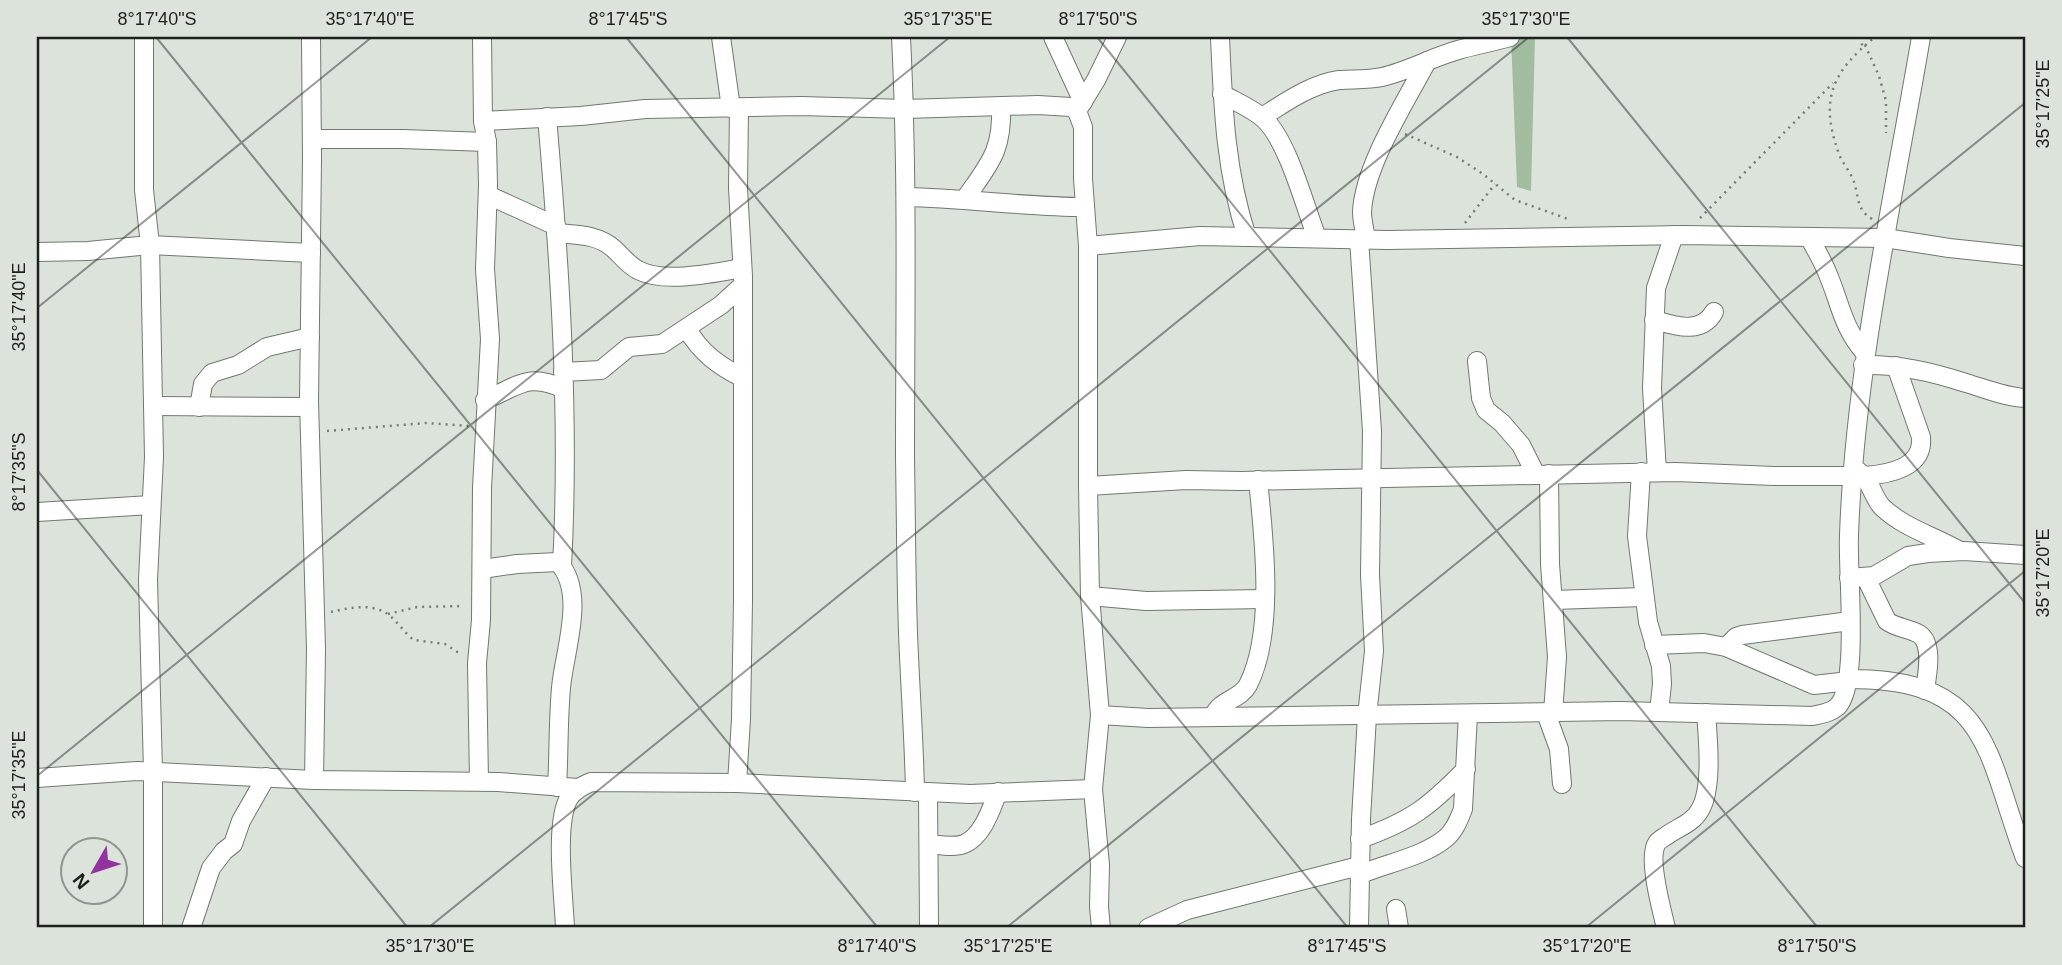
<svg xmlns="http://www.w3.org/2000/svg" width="2062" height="965" font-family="Arial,sans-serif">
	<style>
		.forest { fill: #a1bc9f }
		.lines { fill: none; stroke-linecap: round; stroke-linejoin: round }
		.minor-casing { stroke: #717871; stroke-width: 20 }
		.path { stroke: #777d77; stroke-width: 2.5; stroke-dasharray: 2 5; stroke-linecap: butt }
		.minor { stroke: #fff; stroke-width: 18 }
		.ticks { fill: none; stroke: #1d201d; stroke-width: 2; stroke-opacity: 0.45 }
		.neatline { fill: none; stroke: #1d201d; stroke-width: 2.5 }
		.ticks-label { font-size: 18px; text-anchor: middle; fill: #1d201d }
	</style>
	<rect width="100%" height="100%" fill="#dbe3db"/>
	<!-- forest -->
	<path class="forest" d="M1511,37H1535L1531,191L1517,187Z"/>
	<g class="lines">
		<!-- minor casing -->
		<g class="minor-casing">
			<g id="minor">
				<path d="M144,37V190L150,245L154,457L148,580L153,771V928"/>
				<path d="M311,37L312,159L309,401L316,649L314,780"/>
				<path d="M721,37L731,108"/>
				<path d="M901,37C908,177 905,317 905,457C906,516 906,574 908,633C910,686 914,739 915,792"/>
				<path d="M1053,37L1083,102"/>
				<path d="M1220,37C1223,106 1225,170 1247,237"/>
				<path d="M1222,94C1236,102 1252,108 1264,119C1288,141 1305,207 1317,238"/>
				<path d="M1077,111L1096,80L1117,37"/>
				<path d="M547,117C560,267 570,416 562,567"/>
				<path d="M1262,117C1286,102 1311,84 1339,80C1354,79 1368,80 1382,77C1408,71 1433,57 1458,50C1476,45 1493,42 1510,37"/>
				<path d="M483,121L581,116L645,109L801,106L905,109L1038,105L1071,107L1077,111L1083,127V179L1088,246V486L1090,596L1100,715L1093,789L1100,865L1099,907L1101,928"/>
				<path d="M312,139H402L487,142"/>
				<path d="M488,195L556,226"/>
				<path d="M906,197C966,198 1025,207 1085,207"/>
				<path d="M965,199C989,164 1003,151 1001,106"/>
				<path d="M556,233C576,235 598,234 614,249C622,256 628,265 638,270C664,284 714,273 742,268"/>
				<path d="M1809,237C1816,250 1824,263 1829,277C1841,306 1843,328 1865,353"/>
				<path d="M1366,240C1365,231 1362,221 1362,212C1364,166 1405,103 1427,61"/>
				<path d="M1088,246L1200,236L1387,240L1684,235L1885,238L1949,248L2025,256"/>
				<path d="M37,252L88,251L150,245L311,253"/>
				<path d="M1654,320C1675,326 1701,335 1714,312"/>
				<path d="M687,329C701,353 719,366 743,378"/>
				<path d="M1477,361L1481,398L1486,410L1502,423L1521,445L1536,475"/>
				<path d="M1863,365C1899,364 1933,372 1966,383C1986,389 2005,397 2025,398"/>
				<path d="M563,372L601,370L629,347L662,344L721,305L743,285"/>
				<path d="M485,400C519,386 528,372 564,389"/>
				<path d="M153,406L309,407"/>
				<path d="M199,407L203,384L212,373L238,365L267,347L310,337"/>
				<path d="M1858,471C1871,480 1872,496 1882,507C1904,528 1934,536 1960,551"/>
				<path d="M1641,472L1637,536L1648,622L1661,666L1662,684L1659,712"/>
				<path d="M1657,472L1652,388L1656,288L1674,235"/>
				<path d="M1549,474L1550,564L1557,657L1553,713"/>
				<path d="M1865,476C1889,474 1924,468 1921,437L1896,366"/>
				<path d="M1088,486L1186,480L1241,481L1676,472L1774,476H1851"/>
				<path d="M37,512L151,505"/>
				<path d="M482,569L517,564L558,562C587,593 564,651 561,688C558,721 559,754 557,787"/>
				<path d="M1849,578L1874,576L1908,556L1928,553L1964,551L2025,555"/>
				<path d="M1866,578L1887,621C1896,628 1909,628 1919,634C1934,644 1927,675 1925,690"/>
				<path d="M1090,596L1146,601L1264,599"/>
				<path d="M1553,600L1644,597"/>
				<path d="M1654,645L1704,643L1726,647L1814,685L1849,681"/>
				<path d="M1726,647L1736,637L1742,635L1850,621"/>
				<path d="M1849,679C1990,679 1985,750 2025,858"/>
				<path d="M1546,713L1559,749L1562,784"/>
				<path d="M1100,715L1148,718L1621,711L1812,716C1821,714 1830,713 1837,707C1860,686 1847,570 1849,535C1855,367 1893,202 1921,37"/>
				<path d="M1213,717C1220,699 1240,700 1248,685C1275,632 1264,539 1258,480"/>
				<path d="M37,778L137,771L314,780L498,782L578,788"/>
				<path d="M479,781L477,663L481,620L482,488L490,339L485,269L488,185L487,142L483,121L482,37"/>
				<path d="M737,783L741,719L743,601V276L738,188L739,108"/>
				<path d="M928,793L929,928"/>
				<path d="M1360,839C1411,821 1429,807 1466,769"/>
				<path d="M929,844C940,845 954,848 964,844C983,836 991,809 998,792"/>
				<path d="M1359,875C1387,863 1423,857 1446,838C1455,830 1459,819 1463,809L1468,714"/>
				<path d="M1396,909L1399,928"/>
				<path d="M191,928L211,868L224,851L233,844L241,821L266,777"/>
				<path d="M565,928C564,898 554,823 569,798C574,790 582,786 591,782L737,783L970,794L1093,789"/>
				<path d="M1148,928L1187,910L1359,866"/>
				<path d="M1359,928L1361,819L1367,716L1374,651L1370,575L1372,431L1359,239"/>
				<path d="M1666,928C1662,911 1647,858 1657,843C1659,840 1663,838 1666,836C1678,827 1692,824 1700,810C1713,788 1708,739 1706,713"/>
			</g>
		</g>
		<!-- path -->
		<g class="path">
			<path d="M1859,37L1863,47"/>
			<path d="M1865,45L1879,76L1886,101V133"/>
			<path d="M1405,134L1457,157L1483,174L1515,200L1568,219"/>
			<path d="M1700,218L1833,83"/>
			<path d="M1872,219C1854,208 1860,194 1852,177C1848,169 1842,162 1839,154C1819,99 1832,72 1875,37"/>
			<path d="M1465,223L1495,184"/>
			<path d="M327,431L426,423L470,426"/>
			<path d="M331,612C349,608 369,603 386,613C396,619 404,633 414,640L445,644L462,655"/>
			<path d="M388,614L417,607L464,606"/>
		</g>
		<!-- minor -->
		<use href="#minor" class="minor"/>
	</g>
	<!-- ticks -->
	<path class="ticks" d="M156,37L878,928M626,37L1348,928M1097,37L1818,928M1567,37L2025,603M37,308L372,37M37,470L408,928M37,776L950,37M428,928L1529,37M1006,928L2025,103M1585,928L2025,571"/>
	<!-- border -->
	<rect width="2062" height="965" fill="none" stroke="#dbe3db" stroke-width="77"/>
	<!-- north arrow -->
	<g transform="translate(94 871) rotate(231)"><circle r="33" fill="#dbe3db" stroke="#8f958f" stroke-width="2"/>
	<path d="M0-5L12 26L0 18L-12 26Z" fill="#92349d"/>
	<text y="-10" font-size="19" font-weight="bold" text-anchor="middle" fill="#1d201d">N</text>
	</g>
	<rect x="38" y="38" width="1986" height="888" class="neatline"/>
	<g class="ticks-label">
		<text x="157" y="25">8°17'40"S</text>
		<text x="370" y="25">35°17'40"E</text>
		<text x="628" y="25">8°17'45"S</text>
		<text x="948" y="25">35°17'35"E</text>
		<text x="1098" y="25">8°17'50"S</text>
		<text x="1526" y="25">35°17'30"E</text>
		<text transform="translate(2043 104) rotate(-90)" y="6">35°17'25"E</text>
		<text transform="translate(19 307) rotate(-90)" y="6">35°17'40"E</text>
		<text transform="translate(19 472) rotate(-90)" y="6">8°17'35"S</text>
		<text transform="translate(2043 573) rotate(-90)" y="6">35°17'20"E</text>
		<text transform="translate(19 775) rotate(-90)" y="6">35°17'35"E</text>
		<text x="430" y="952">35°17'30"E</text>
		<text x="877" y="952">8°17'40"S</text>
		<text x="1008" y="952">35°17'25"E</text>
		<text x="1347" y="952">8°17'45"S</text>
		<text x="1587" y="952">35°17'20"E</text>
		<text x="1817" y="952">8°17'50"S</text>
	</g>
</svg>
